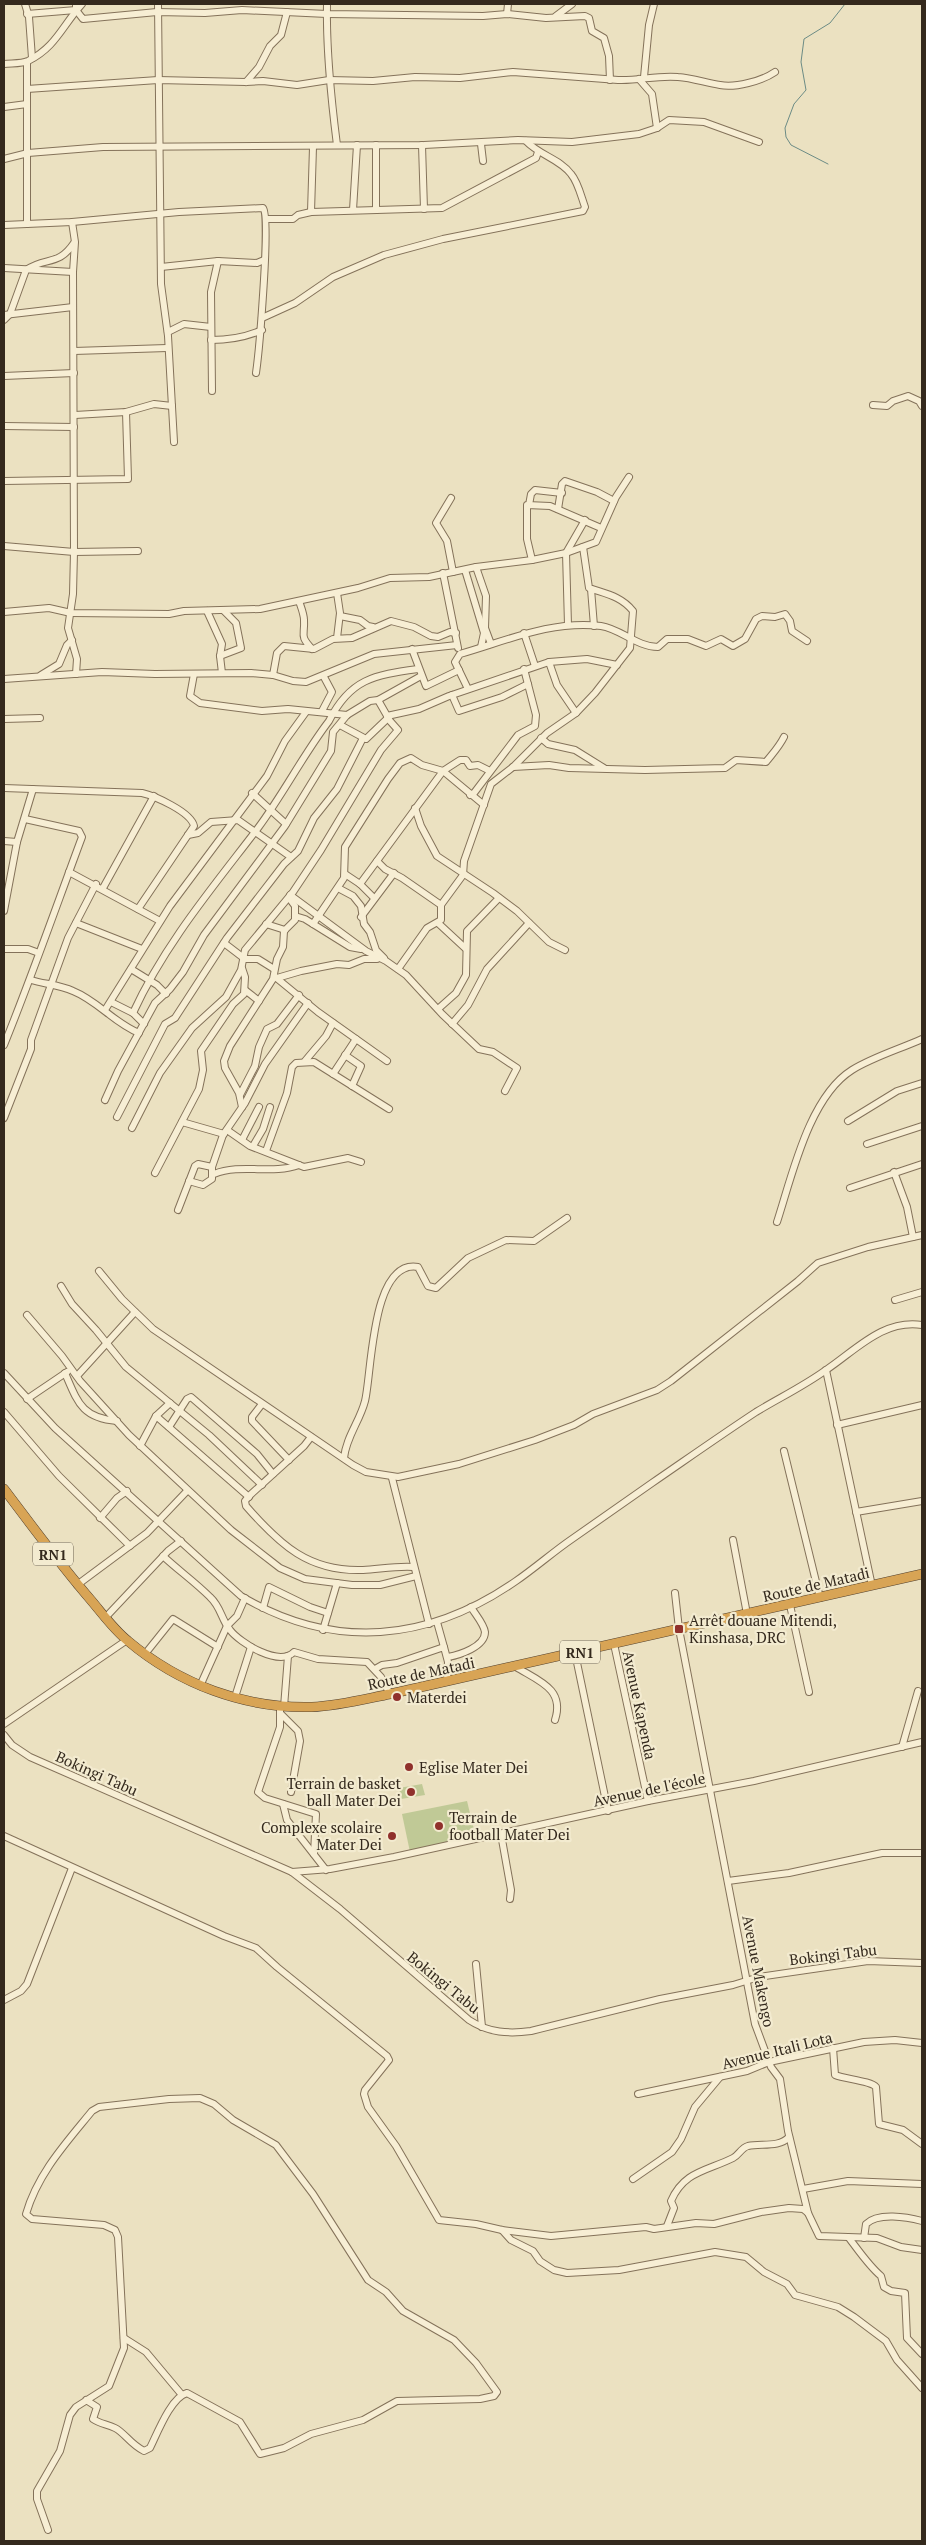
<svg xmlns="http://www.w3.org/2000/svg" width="926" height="2545" font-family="'PT Serif',serif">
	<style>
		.garden { fill: #c0c996 }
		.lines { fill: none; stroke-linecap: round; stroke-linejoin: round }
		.stream { stroke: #6b8b85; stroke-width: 1 }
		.minor-casing { stroke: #84725a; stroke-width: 8 }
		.highway-casing { stroke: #52402e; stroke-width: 10 }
		.minor { stroke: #f7eed4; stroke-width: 6 }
		.highway { stroke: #d8a455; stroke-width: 9 }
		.poi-dot { fill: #90312c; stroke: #f3ebd0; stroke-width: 2 }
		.labels { text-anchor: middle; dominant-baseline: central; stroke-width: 4.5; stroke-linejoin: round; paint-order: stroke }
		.shield { fill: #f3ebd0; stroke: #6d6353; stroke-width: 1 }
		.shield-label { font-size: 14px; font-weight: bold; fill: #34291d }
		.street-label { font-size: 15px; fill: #34291d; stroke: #f3ebd0 }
		.poi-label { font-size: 15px; fill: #34291d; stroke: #f3ebd0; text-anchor: start }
	</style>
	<rect width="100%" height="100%" fill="#ebe1c1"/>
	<!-- garden -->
	<g class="garden">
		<path d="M422,1784L425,1795L401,1799L399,1788Z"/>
		<path d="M467,1801L476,1838L410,1852L402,1814Z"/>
	</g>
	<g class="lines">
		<!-- stream -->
		<path class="stream" d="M828,164L791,145L786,137L785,128L794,104L806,90L801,62L804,39L830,23L845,4"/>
		<!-- minor casing -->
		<g class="minor-casing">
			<g id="minor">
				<path d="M25,4L29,17L32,58"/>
				<path d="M76,4V10L83,19L157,12L205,13L242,10L327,14L483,16L507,14L546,18L585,16L589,18L592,31L604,38L609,56L610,80"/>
				<path d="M158,4L161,284L168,336L174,442"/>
				<path d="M327,4C326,52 331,98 337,145"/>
				<path d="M27,14L76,10"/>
				<path d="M507,14L508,4"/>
				<path d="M556,16L572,4"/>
				<path d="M27,62V224"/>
				<path d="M4,64C11,63 21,64 28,61C56,47 62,26 82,4"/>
				<path d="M644,77L649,25L654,4"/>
				<path d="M639,79L652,94L657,128"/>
				<path d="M246,82L259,67L270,46L281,35L287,12"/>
				<path d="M27,89L158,80L246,82L263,81L297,85L329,80L373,81L415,77L460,78L513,72L618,80C638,81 657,75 678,77C693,78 706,83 720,85C735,88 762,81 775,72"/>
				<path d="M4,107L27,104"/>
				<path d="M481,144L483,161"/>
				<path d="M422,145L424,209"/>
				<path d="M4,159L28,153L103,147L424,145L518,140L572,142L639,134L657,128L669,120L704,122L759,142"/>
				<path d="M353,210L357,145"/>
				<path d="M376,210V145"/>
				<path d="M311,212L313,147"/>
				<path d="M267,219H293L298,215L311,212L442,208L536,158L538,152"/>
				<path d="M72,222L75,242L73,272L74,552L73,594L68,628L77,659L76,674"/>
				<path d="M4,225L72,222L179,212L263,208C271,216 259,352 256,373"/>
				<path d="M161,267L218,261L257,263L264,260"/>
				<path d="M4,268L73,272"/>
				<path d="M4,315L73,307"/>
				<path d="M262,318L295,303L333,277L384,255L443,239L583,211L585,207C581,196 578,182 571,174C560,159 539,155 526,141"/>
				<path d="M4,320L10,314L26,270C46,256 58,267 74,243"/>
				<path d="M168,332L184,324L211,327"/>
				<path d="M211,340C229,340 246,337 262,330"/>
				<path d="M74,351L167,348"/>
				<path d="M4,376L74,373"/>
				<path d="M212,391L211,292L218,261"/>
				<path d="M873,405L887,406L893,401L908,396L919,401L922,406"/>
				<path d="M75,415L126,412L154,404L172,406"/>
				<path d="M4,426L74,427"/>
				<path d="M4,481L128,479L126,412"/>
				<path d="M451,498L436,523L447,541L453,572"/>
				<path d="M529,505L531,494L535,490L562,493"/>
				<path d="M558,509L562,484L565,481L597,492L614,501"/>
				<path d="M4,546L74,552L138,551"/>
				<path d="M532,560L527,539V505L550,506L601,528"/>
				<path d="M476,567L486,596L485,628L491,644"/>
				<path d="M465,570L484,633L481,647"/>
				<path d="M443,573L458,648"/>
				<path d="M591,589L594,626"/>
				<path d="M337,593L340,613L337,638"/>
				<path d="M299,601C301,607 304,614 304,620C305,636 299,635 312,649"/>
				<path d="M207,611L222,644L220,656L222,673"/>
				<path d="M4,612L49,608L71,613L169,614L184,611L260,609L358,588L390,578L429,577L476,567L532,560L566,553L596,542L616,497L629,477"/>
				<path d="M340,616L360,620L368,626L373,627"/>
				<path d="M568,625L566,553L585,520"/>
				<path d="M524,633L535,666"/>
				<path d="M412,649L426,686L459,670"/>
				<path d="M220,656L241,648L236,623L224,611"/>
				<path d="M549,662L557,685L576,713"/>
				<path d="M194,674L190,696L200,703L262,711L288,709L347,715"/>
				<path d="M41,675L59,664L67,645L72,640"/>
				<path d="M273,675L277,653L284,646L314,649L333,639L352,638L391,621L414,627L431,636L438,637L450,632L456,633"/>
				<path d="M4,679L102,672L155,674L251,673L273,675L293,681L306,682L374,654L457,645"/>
				<path d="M468,689L455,662L460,654C506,641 551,620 601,626C621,629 637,647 658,647L667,639H688L706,646L721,639L733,646L745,639L756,619L762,616L775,617L785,614L790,621L792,631L807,641"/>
				<path d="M452,695L459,711L502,697L528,684"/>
				<path d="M322,711L332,692L324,677"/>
				<path d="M387,716L419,709L449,696L549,662L587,659L617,665"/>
				<path d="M4,719L40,718"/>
				<path d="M340,725L366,739L388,718"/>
				<path d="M541,738L548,744L575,750L604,768"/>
				<path d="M513,767L549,765L569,768L645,770L725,768L736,760L766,762C773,753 779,747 784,737"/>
				<path d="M4,788L142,793C155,796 191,812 194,826L138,909"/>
				<path d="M252,793L286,824"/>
				<path d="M470,795L474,793L518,735L535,726L536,715L524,669"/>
				<path d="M415,808L421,826L437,856L493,893L517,911L549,942L565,950"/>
				<path d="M188,835L198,833L211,822L238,820L291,857"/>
				<path d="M4,841L17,842"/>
				<path d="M377,861L385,869L402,878L441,905"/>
				<path d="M69,872L160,921"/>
				<path d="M345,874L360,884L374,898"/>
				<path d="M360,884L443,771L460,760H466L470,766L478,765L490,771"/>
				<path d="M103,888L154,796"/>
				<path d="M338,888L353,896L361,906L364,924L370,932L376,950L384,958"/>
				<path d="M290,895L366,951L386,961L406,975L442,1014L479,1049L493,1052L517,1068L505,1091"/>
				<path d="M4,911L17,842L33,789"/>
				<path d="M295,916L305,919L350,947L361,949"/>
				<path d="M361,917L394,873"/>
				<path d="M76,923L142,949"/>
				<path d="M438,923L465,948"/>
				<path d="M266,924L285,930"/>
				<path d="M313,924L344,878L345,847L388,779L400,763L411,758L422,765L443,771L484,805"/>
				<path d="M224,943L245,959H258L274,969"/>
				<path d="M4,949H28L39,953"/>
				<path d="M131,969L157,985L166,994"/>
				<path d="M398,969L427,928L441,920V905L463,875L464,861L491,784L513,767L547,733L576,713L595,693L630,648L633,611C621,596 606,594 589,588L583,547"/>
				<path d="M274,976L318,1012L387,1061"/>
				<path d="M277,978L301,971L337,964L349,965L364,959H377"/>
				<path d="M31,980C44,984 60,985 73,991C98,1001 114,1023 139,1033"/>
				<path d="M245,990L259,1001"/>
				<path d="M111,1002L133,1013L144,1024"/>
				<path d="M438,1009L456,993L466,975L467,931L499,898"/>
				<path d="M105,1010L170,906L267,776L285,741L306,712"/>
				<path d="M133,1013C164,945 213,887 258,828C284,793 303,755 329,721C350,679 374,675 418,669"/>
				<path d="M452,1024L468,1005L487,969L529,923"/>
				<path d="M4,1045C32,976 56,907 82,837L79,831L25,819"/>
				<path d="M345,1055L361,1066L352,1086"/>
				<path d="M305,1061L326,1036L333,1023"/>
				<path d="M333,1074L356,1039"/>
				<path d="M240,1095L255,1066L259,1047L267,1029L277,1024L299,995"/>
				<path d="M105,1100L118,1071L155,1003L170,989L183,972L204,935L285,826L331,751L333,732L347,715L370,701L378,700L421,676"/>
				<path d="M242,1107L239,1093L225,1068L224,1061L230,1046L273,979L277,959L283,947L284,931L295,920V906L289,898"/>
				<path d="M117,1117L165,1024L175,1018L227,938L284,864L298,851L314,818L337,789L363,738"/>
				<path d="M4,1118L31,1049V1040L68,938L96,884"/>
				<path d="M848,1121L897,1091L922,1083"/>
				<path d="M182,1122L224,1134"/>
				<path d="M132,1128L160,1073L192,1028L226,997L241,970L245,950L293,892L321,850L381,750L398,730L390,721L378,700"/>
				<path d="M227,1130L250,1146L304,1167L348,1158L361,1162"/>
				<path d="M242,1140L259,1107"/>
				<path d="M867,1144L922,1126"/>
				<path d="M253,1146L263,1129L270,1107"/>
				<path d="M266,1151L287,1093L292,1067L296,1063L314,1062L389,1109"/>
				<path d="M894,1172L907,1207L913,1237"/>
				<path d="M155,1173L199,1089L203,1070L201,1051L233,1004L244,994L245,977L242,968"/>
				<path d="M214,1174C242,1163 271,1175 299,1165"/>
				<path d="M189,1181L203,1185L212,1179V1167L223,1135L245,1103L265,1064L308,1003"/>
				<path d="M850,1188L922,1164"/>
				<path d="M178,1210L195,1166L198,1164L212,1167"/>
				<path d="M777,1222C792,1176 809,1097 852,1070C873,1057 900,1049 922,1039"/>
				<path d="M99,1271L122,1299L153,1329L353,1465L366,1472L398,1477L459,1464L535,1440L574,1425L593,1414L657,1390L671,1381L798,1281L818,1263L868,1247L922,1235"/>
				<path d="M61,1286L72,1304L96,1330L126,1367L209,1435L262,1485"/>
				<path d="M895,1300L922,1292"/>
				<path d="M27,1315L62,1356L80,1381L129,1435L231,1530L280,1568L305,1579L352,1585H380L416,1576"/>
				<path d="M826,1370L872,1586"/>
				<path d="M4,1373L55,1428L241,1596C334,1651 428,1642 516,1581C535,1568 553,1552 572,1539C599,1520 626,1501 652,1483C687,1459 721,1435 756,1412C779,1398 804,1386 826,1370C856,1350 883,1319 922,1325"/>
				<path d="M65,1373C78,1403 82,1418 117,1421"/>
				<path d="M77,1376L135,1312"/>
				<path d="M27,1399L67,1372"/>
				<path d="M262,1404L252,1417V1421L289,1460"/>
				<path d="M4,1412L59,1476L130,1546"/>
				<path d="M156,1416L249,1497"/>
				<path d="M837,1425L922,1405"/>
				<path d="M169,1427L187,1399L191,1397L257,1454L273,1474"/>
				<path d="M311,1437L304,1446L249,1496L245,1501L246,1506C280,1545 309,1572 363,1570C380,1569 396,1566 413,1567"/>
				<path d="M140,1446L156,1416L170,1403"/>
				<path d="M784,1451L820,1598"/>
				<path d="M344,1458C346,1437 360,1421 365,1401C372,1373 371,1259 418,1267L428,1286L436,1288L468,1258L506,1240L534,1241L567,1218"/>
				<path d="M392,1478L429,1624"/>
				<path d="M856,1512L922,1501"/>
				<path d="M100,1518L117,1498L127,1491"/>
				<path d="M733,1540L747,1614"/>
				<path d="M163,1556C178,1570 195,1582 210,1597C221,1607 221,1619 230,1630C240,1643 279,1667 294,1652L318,1659L367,1662L381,1677L390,1694"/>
				<path d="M77,1585L147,1533L187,1491"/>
				<path d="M675,1593L679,1629L755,2024L771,2067L780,2079L788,2131L808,2213L819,2236L877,2238L901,2247L922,2250"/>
				<path d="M790,1605L809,1692"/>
				<path d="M263,1608L269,1587L310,1607L328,1613"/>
				<path d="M105,1618L168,1551L181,1541"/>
				<path d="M437,1622L444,1647"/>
				<path d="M323,1630L337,1583"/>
				<path d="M614,1644L648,1801"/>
				<path d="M575,1653L608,1811"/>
				<path d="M145,1654L173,1619L218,1647"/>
				<path d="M448,1657C459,1655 485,1647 485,1632C484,1624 475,1614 471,1607"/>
				<path d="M516,1667C539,1681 565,1689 555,1720"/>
				<path d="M375,1669L382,1665L397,1663L444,1647L448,1662L447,1682"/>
				<path d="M200,1686L227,1626L237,1616L245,1598"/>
				<path d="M235,1697L251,1647"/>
				<path d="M280,1706V1727L258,1792L265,1798L316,1814L314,1854"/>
				<path d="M284,1707L288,1656"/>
				<path d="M281,1714L298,1731L300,1741L291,1792"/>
				<path d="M4,1724L127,1640"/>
				<path d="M4,1735L12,1745L30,1757L292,1872L340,1909L469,2020C489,2033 509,2034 531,2031L660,1999L733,1985L759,1977L868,1961L922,1963"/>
				<path d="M902,1747L918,1691"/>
				<path d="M283,1804L287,1820L326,1870"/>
				<path d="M501,1834L511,1890L510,1899"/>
				<path d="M4,1836L224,1936L256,1948L277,1967L387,2056L389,2060L365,2090L364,2094L368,2107L396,2146L439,2220L476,2224L502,2230L551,2236L646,2227L654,2229L696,2223L714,2224L761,2212L789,2208L803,2209L808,2213"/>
				<path d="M292,1872L330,1869L394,1857L648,1801L754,1781L922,1742"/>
				<path d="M728,1881L789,1873L882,1853H922"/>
				<path d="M476,1964L482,2027"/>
				<path d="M4,2000L21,1991L27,1984L72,1868"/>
				<path d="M833,2048L835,2075C845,2079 871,2081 876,2087L879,2124L903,2130L922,2144"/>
				<path d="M638,2094L747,2071L769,2062L864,2042L895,2040L922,2043"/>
				<path d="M633,2179L672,2152L681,2139L695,2107L720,2077"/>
				<path d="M803,2189L848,2181L922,2184"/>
				<path d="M667,2226L674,2208L671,2201C684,2171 707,2171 733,2158C739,2155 741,2148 748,2146C761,2143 779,2148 789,2137"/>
				<path d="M502,2230L511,2240L533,2251L540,2261L554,2270L567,2273L619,2270L715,2252L746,2257L764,2272L787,2284L795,2295L838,2307L854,2317L886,2341L897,2360L922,2388"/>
				<path d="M849,2238C859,2251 869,2266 881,2276L884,2287L891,2291L905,2293L907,2338L922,2354"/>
				<path d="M864,2238L866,2224C878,2212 907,2217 922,2221"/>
				<path d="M124,2338L146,2352L182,2395"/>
				<path d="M48,2530L37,2499V2491L60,2451L70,2415L76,2407L109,2386L124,2348L118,2237L115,2230L104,2225L32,2219L26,2214C38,2173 66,2143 92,2111L99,2107L169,2099L200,2098L214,2104L233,2120L276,2145L313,2194L368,2280L386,2292L403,2311L454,2340L476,2363L497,2392L494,2396L480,2399L397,2401L363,2420L311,2434L284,2448L260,2454L240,2422L187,2393C171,2397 157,2434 150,2448L144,2451C130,2444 125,2433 115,2428C107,2424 100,2424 93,2419L97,2407L86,2400"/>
			</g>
		</g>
		<!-- highway casing -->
		<g class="highway-casing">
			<path id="highway" d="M4,1489C32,1526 59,1563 90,1599C102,1613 113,1629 128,1641C179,1684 245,1709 312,1707C338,1706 365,1699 390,1694L922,1574"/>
		</g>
		<!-- minor -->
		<use href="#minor" class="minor"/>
		<!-- highway -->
		<use href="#highway" class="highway"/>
	</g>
	<!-- markers -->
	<g class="poi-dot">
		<rect x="674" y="1624" width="10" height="10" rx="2.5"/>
		<circle cx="397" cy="1697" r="5"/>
		<circle cx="409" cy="1767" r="5"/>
		<circle cx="411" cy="1792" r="5"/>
		<circle cx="439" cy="1826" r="5"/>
		<circle cx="392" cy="1836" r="5"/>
	</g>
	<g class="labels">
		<!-- shield labels -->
		<g class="shield">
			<rect x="33" y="1542.5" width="40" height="23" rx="4"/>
			<rect x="560" y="1640.5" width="40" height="23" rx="4"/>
		</g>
		<g class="shield-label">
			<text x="53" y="1554">RN1</text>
			<text x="580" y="1652">RN1</text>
		</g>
		<!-- street labels -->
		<g class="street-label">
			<text transform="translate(816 1584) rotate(-13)">Route de Matadi</text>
			<text transform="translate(421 1673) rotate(-12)">Route de Matadi</text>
			<text transform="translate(640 1705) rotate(78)">Avenue Kapenda</text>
			<text transform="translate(97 1773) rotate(24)">Bokingi Tabu</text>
			<text transform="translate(649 1789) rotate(-12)">Avenue de l'école</text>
			<text transform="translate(833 1954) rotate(-7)">Bokingi Tabu</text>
			<text transform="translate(759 1971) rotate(79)">Avenue Makengo</text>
			<text transform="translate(444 1982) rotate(39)">Bokingi Tabu</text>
			<text transform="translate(777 2050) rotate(-14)">Avenue Itali Lota</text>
		</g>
		<!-- poi labels -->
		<g class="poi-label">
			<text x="689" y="1620">Arrêt douane Mitendi,<tspan x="689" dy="17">Kinshasa, DRC</tspan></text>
			<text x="407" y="1697">Materdei</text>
			<text x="419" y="1767">Eglise Mater Dei</text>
			<text x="401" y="1783" text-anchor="end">Terrain de basket<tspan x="401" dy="17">ball Mater Dei</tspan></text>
			<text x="449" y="1817">Terrain de<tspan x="449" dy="17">football Mater Dei</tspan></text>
			<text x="382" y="1827" text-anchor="end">Complexe scolaire<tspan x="382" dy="17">Mater Dei</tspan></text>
		</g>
	</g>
	<!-- border -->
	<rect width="926" height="2545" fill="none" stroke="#34291d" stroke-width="10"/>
</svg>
